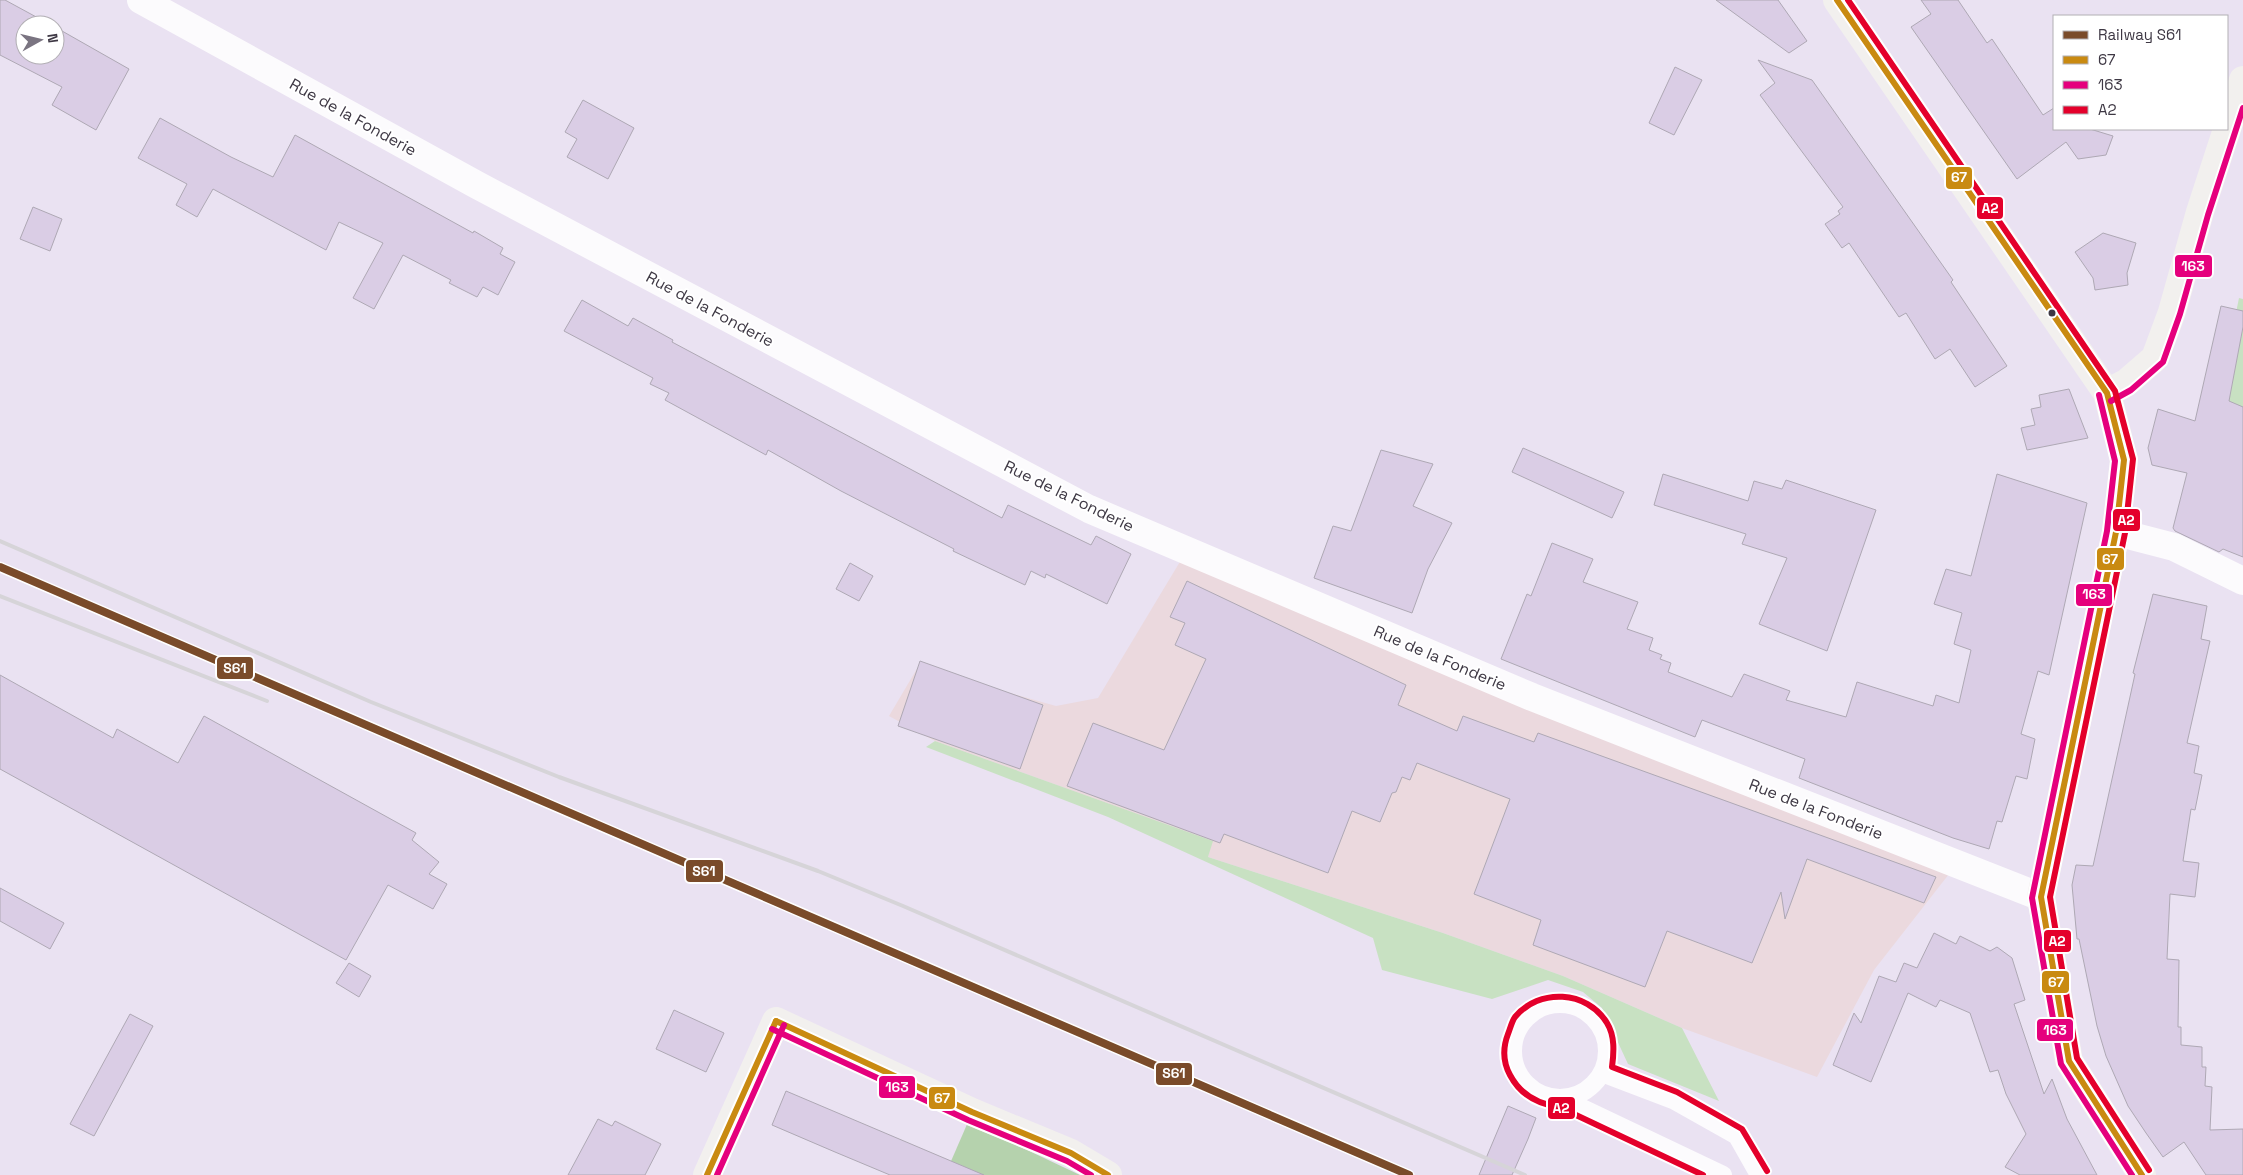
<svg xmlns="http://www.w3.org/2000/svg" width="2243" height="1175" font-family="'Space Grotesk',sans-serif">
	<style>
		.industrial { fill: #ebd9de }
		.green { fill: #c8e1c2 }
		.forest { fill: #b5d2ad }
		.building { fill: #dacde5; stroke: #aea8b4 }
		.lines { fill: none; stroke-linecap: round; stroke-linejoin: round }
		.lane { stroke: #fcfbfd; stroke-width: 18 }
		.street { stroke: #fcfbfd; stroke-width: 28 }
		.secondary { stroke: #f2f0ee; stroke-width: 28 }
		.rail { stroke: #d6d4d8; stroke-width: 4 }
		.bus-1-casing { stroke: #fff; stroke-width: 10 }
		.bus-2-casing { stroke: #fff; stroke-width: 10 }
		.bus-3-casing { stroke: #fff; stroke-width: 10 }
		.bus-1 { stroke: #c98a11; stroke-width: 6 }
		.bus-2 { stroke: #e5007d; stroke-width: 6 }
		.bus-3 { stroke: #e4002b; stroke-width: 6 }
		.rail-1-casing { stroke: #fff; stroke-width: 11 }
		.rail-1 { stroke: #7a4b2a; stroke-width: 8 }
		.bus-dot { fill: #3e3844; stroke: #fff; stroke-width: 2 }
		.labels { text-anchor: middle; dominant-baseline: central; stroke-width: 4; stroke-linejoin: round; paint-order: stroke }
		.street-label { font-size: 16px; fill: #3e3844; stroke: #fff }
		.line-badge { stroke: #fff; stroke-width: 2 }
		.badge-label { font-size: 14px; text-anchor: middle; font-weight: bold; fill: #fff }
	</style>
	<rect width="100%" height="100%" fill="#eae2f2"/>
	<!-- industrial -->
	<path class="industrial" d="M1181,560L1949,874L1874,970L1817,1077L1682,1028L1563,976L1443,933L1208,857L1212,841L935,741L889,716L918,667L1056,706L1098,698Z"/>
	<!-- green -->
	<g class="green">
		<path d="M2239,298L2243,299V422L2215,415Z"/>
		<path d="M935,741L1213,841L1208,857L1443,933L1563,976L1682,1028L1719,1101L1628,1064L1602,1008L1583,992L1548,980L1492,999L1382,970L1373,938L1108,817L926,747Z"/>
	</g>
	<!-- forest -->
	<path class="forest" d="M968,1122L1080,1175H945Z"/>
	<!-- building -->
	<g class="building">
		<path d="M0,0H5L51,25H25V55H55V27L129,69L96,130L52,105L62,87L0,55Z"/>
		<path d="M1716,0H1778L1807,41L1789,53Z"/>
		<path d="M1921,0H1958L1987,43L1992,39L2043,115L2054,108V129H2090L2113,136L2106,155L2078,159L2066,142L2017,179L1911,27L1931,14Z"/>
		<path d="M1758,60L1812,80L1953,280L1951,282L2007,366L1975,387L1950,349L1935,359L1906,313L1899,317L1849,243L1842,248L1825,224L1840,214L1838,211L1843,207L1760,95L1775,83Z"/>
		<path d="M1675,67L1702,80L1674,135L1649,123Z"/>
		<path d="M583,100L634,128L608,179L567,157L577,139L565,132Z"/>
		<path d="M160,118L231,157L273,177L295,135L473,233L474,231L503,248L500,254L515,262L498,295L483,287L477,297L449,283L451,280L403,255L374,309L353,298L383,243L339,222L326,250L213,189L197,217L176,205L187,184L138,158Z"/>
		<path d="M33,207L62,219L50,251L20,239Z"/>
		<path d="M2103,233L2136,243L2127,273L2128,285L2095,290L2093,278L2075,252Z"/>
		<path d="M582,300L628,326L633,318L673,340L672,342L1002,518L1008,505L1091,545L1096,536L1131,554L1107,604L1046,574L1045,578L1031,571L1025,585L1010,578L953,551L954,549L841,491L768,450L766,455L665,400L669,393L650,384L653,378L564,331Z"/>
		<path d="M2221,306L2243,311V327L2229,401L2243,407V557L2223,549L2219,552L2175,531L2173,528L2187,473L2152,465L2148,448L2158,409L2195,421Z"/>
		<path d="M2069,389L2088,438L2027,450L2021,428L2035,425L2031,409L2041,407L2039,395Z"/>
		<path d="M1523,448L1624,492L1612,518L1512,472Z"/>
		<path d="M1381,450L1433,464L1413,506L1452,523L1428,569L1412,613L1314,578L1333,526L1351,531Z"/>
		<path d="M1663,474L1748,501L1754,481L1782,489L1786,480L1876,510L1827,651L1759,624L1787,558L1742,544L1746,534L1654,505Z"/>
		<path d="M1997,474L2087,503L2049,675L2038,671L2021,734L2035,739L2027,779L2016,776L2002,822L1997,821L1989,849L1953,838L1799,778L1805,759L1702,720L1695,737L1501,659L1527,594L1531,596L1552,543L1593,559L1583,582L1638,602L1627,629L1653,638L1649,650L1662,655L1660,659L1671,663L1668,672L1732,697L1744,674L1790,691L1786,700L1846,717L1857,682L1933,706L1936,695L1959,703L1971,650L1954,644L1962,613L1934,604L1946,569L1971,576Z"/>
		<path d="M850,563L873,576L859,601L836,589Z"/>
		<path d="M1187,581L1406,685L1398,705L1457,731L1463,716L1534,742L1538,733L1936,877L1924,903L1807,859L1785,919L1781,892L1752,963L1667,931L1645,987L1533,945L1541,920L1474,894L1510,799L1417,763L1410,780L1402,777L1396,792L1392,793L1380,822L1352,811L1328,873L1224,834L1220,843L1067,786L1093,723L1164,750L1206,659L1175,645L1185,623L1170,617Z"/>
		<path d="M2153,594L2207,606L2201,639L2210,641L2187,743L2199,746L2194,773L2202,775L2195,810L2191,809L2183,861L2199,863L2195,897L2170,894L2167,959L2179,960L2178,1027H2181V1045L2202,1047V1067H2206L2205,1086L2212,1087L2210,1130L2243,1129V1175H2206L2184,1142L2163,1157L2146,1133L2128,1106L2106,1056L2097,1026L2079,939H2077L2072,885L2076,865L2093,866L2135,674L2133,673Z"/>
		<path d="M920,661L1043,705L1020,769L898,726Z"/>
		<path d="M0,675L113,738L117,729L178,763L204,716L416,833L412,840L439,862L429,874L447,884L433,909L388,885L346,960L0,769Z"/>
		<path d="M0,888L64,923L50,949L0,921Z"/>
		<path d="M1934,933L1956,944L1960,936L1990,951L1997,947L2012,958L2025,1000L2014,1004L2044,1094L2052,1079L2067,1119L2097,1175H2020L2005,1167L2026,1134L2006,1094L1998,1070L1990,1072L1970,1013L1940,1000L1936,1007L1908,993L1871,1082L1833,1065L1854,1013L1861,1023L1879,976L1896,982L1904,963L1917,968Z"/>
		<path d="M349,963L371,976L359,997L336,983Z"/>
		<path d="M674,1010L724,1033L706,1072L656,1049Z"/>
		<path d="M130,1014L153,1026L94,1136L70,1124Z"/>
		<path d="M786,1091L984,1175H890L835,1152L772,1125Z"/>
		<path d="M1508,1106L1536,1118L1528,1139L1512,1175H1479Z"/>
		<path d="M598,1119L612,1126L615,1121L661,1144L645,1175H568Z"/>
	</g>
	<g class="lines">
		<!-- lane -->
		<g class="lane">
			<circle cx="1560" cy="1051" r="47"/>
			<path d="M1602,1073L1673,1100L1737,1136L1759,1175"/>
			<path d="M1561,1098L1723,1175"/>
		</g>
		<!-- street -->
		<g class="street">
			<path d="M141,0L477,185L1089,509L1532,697L2041,897"/>
			<path d="M2116,532L2174,547L2243,581"/>
		</g>
		<!-- secondary -->
		<g class="secondary">
			<path d="M1837,0L2107,393L2124,460L2116,532L2041,897L2069,1061L2142,1175"/>
			<path d="M2107,393L2126,383L2155,358L2172,312L2200,212L2243,80"/>
			<path d="M707,1175L776,1021L972,1112L1071,1153L1108,1175"/>
		</g>
		<!-- rail -->
		<g class="rail">
			<path d="M0,541L371,702L559,777L818,871L903,906L1525,1175"/>
			<path d="M0,596L267,701"/>
		</g>
		<!-- bus-1 casing -->
		<g class="bus-1-casing">
			<g id="bus-1">
				<path d="M1837,0L2107,393L2124,460L2116,532L2041,897L2069,1061L2142,1175"/>
				<path d="M776,1021L972,1112L1071,1153L1108,1175"/>
				<path d="M707,1175L776,1021"/>
			</g>
		</g>
		<!-- bus-2 casing -->
		<g class="bus-2-casing">
			<g id="bus-2">
				<path d="M2099,395L2115,461L2107,531L2032,898L2061,1064L2132,1175"/>
				<path d="M2111,401L2131,390L2163,362L2180,314L2208,215L2243,108"/>
				<path d="M772,1029L968,1120L1067,1161L1091,1175"/>
				<path d="M717,1175L784,1025"/>
			</g>
		</g>
		<!-- bus-3 casing -->
		<g class="bus-3-casing">
			<g id="bus-3">
				<path d="M1848,0L2115,391L2133,459L2125,533L2050,897L2077,1058L2149,1170"/>
				<path d="M1703,1175L1559,1107C1537,1104 1520,1094 1510,1075C1503,1062 1503,1047 1508,1034C1510,1029 1512,1021 1515,1017C1539,988 1587,990 1607,1023C1615,1036 1614,1052 1612,1067L1677,1092L1742,1129L1767,1171"/>
			</g>
		</g>
		<!-- bus-1 -->
		<use href="#bus-1" class="bus-1"/>
		<!-- bus-2 -->
		<use href="#bus-2" class="bus-2"/>
		<!-- bus-3 -->
		<use href="#bus-3" class="bus-3"/>
		<!-- rail-1 casing -->
		<g class="rail-1-casing">
			<path id="rail-1" d="M0,567L1409,1175"/>
		</g>
		<!-- rail-1 -->
		<use href="#rail-1" class="rail-1"/>
	</g>
	<!-- markers -->
	<circle class="bus-dot" cx="2052" cy="313" r="4.5"/>
	<g class="labels">
		<!-- street labels -->
		<g class="street-label">
			<text transform="translate(353 117) rotate(29)">Rue de la Fonderie</text>
			<text transform="translate(710 309) rotate(28)">Rue de la Fonderie</text>
			<text transform="translate(1069 496) rotate(26)">Rue de la Fonderie</text>
			<text transform="translate(1440 658) rotate(23)">Rue de la Fonderie</text>
			<text transform="translate(1816 809) rotate(21)">Rue de la Fonderie</text>
		</g>
	</g>
	<g class="line-badge">
		<rect x="1945" y="166" width="28" height="24" rx="5" fill="#c98a11"/>
		<rect x="1976" y="196" width="28" height="24" rx="5" fill="#e4002b"/>
		<rect x="2174" y="254" width="39" height="24" rx="5" fill="#e5007d"/>
		<rect x="2112" y="508" width="29" height="24" rx="5" fill="#e4002b"/>
		<rect x="2096" y="547" width="29" height="24" rx="5" fill="#c98a11"/>
		<rect x="2075" y="583" width="38" height="24" rx="5" fill="#e5007d"/>
		<rect x="216" y="656" width="38" height="24" rx="5" fill="#7a4b2a"/>
		<rect x="685" y="859" width="39" height="24" rx="5" fill="#7a4b2a"/>
		<rect x="2043" y="929" width="29" height="24" rx="5" fill="#e4002b"/>
		<rect x="2041" y="970" width="29" height="24" rx="5" fill="#c98a11"/>
		<rect x="2036" y="1018" width="38" height="24" rx="5" fill="#e5007d"/>
		<rect x="1155" y="1062" width="38" height="24" rx="5" fill="#7a4b2a"/>
		<rect x="878" y="1075" width="38" height="24" rx="5" fill="#e5007d"/>
		<rect x="928" y="1086" width="28" height="24" rx="5" fill="#c98a11"/>
		<rect x="1547" y="1096" width="29" height="24" rx="5" fill="#e4002b"/>
	</g>
	<g class="badge-label">
		<text x="1959" y="182">67</text>
		<text x="1990" y="213">A2</text>
		<text x="2193" y="271">163</text>
		<text x="2126" y="525">A2</text>
		<text x="2110" y="564">67</text>
		<text x="2094" y="599">163</text>
		<text x="235" y="673">S61</text>
		<text x="704" y="876">S61</text>
		<text x="2057" y="946">A2</text>
		<text x="2056" y="987">67</text>
		<text x="2055" y="1035">163</text>
		<text x="1174" y="1078">S61</text>
		<text x="897" y="1092">163</text>
		<text x="942" y="1103">67</text>
		<text x="1561" y="1113">A2</text>
	</g>
	<!-- legend -->
	<rect x="2053" y="15" width="175" height="115" fill="#ffffff" stroke="#b2afb4"/>
	<rect x="2063" y="31" width="25" height="8" fill="#7a4b2a" stroke="#b2afb4"/>
	<text x="2098" y="40" font-size="15" fill="#3e3844">Railway S61</text>
	<rect x="2063" y="56" width="25" height="8" fill="#c98a11" stroke="#b2afb4"/>
	<text x="2098" y="65" font-size="15" fill="#3e3844">67</text>
	<rect x="2063" y="81" width="25" height="8" fill="#e5007d" stroke="#b2afb4"/>
	<text x="2098" y="90" font-size="15" fill="#3e3844">163</text>
	<rect x="2063" y="106" width="25" height="8" fill="#e4002b" stroke="#b2afb4"/>
	<text x="2098" y="115" font-size="15" fill="#3e3844">A2</text>
	<!-- north arrow -->
	<g transform="translate(40 40) rotate(82)"><circle r="24" fill="#ffffff" stroke="#b2afb4"/>
	<path d="M0-4L9 19L0 12L-9 19Z" fill="#7a7481"/>
	<text y="-8" font-size="14" font-weight="bold" text-anchor="middle" fill="#3e3844">N</text>
	</g>
</svg>
